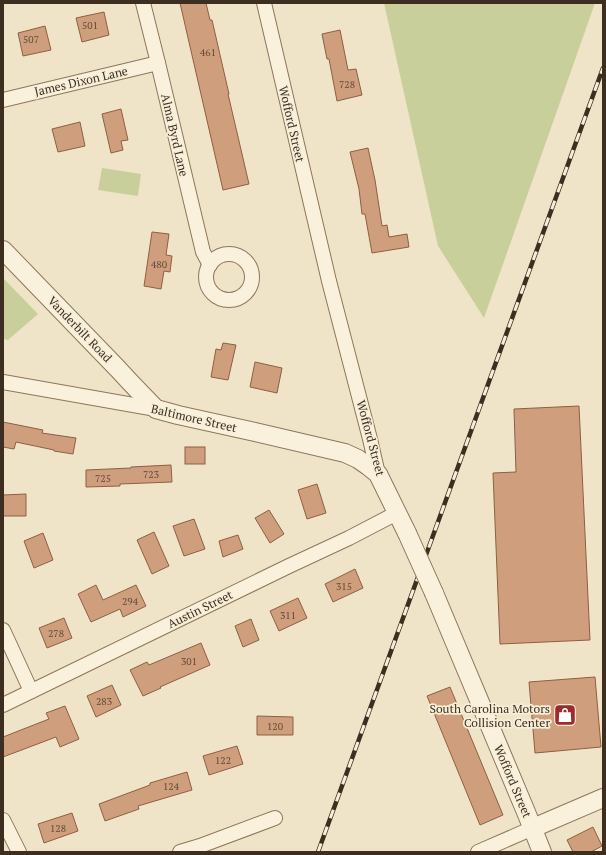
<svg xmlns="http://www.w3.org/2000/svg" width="606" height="855" font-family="'PT Serif',serif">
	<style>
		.green { fill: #c9cf9b }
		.building { fill: #cf9f7d; stroke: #8d5f41 }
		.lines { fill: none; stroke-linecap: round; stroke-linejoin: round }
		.minor-casing { stroke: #8d765c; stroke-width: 16 }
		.tertiary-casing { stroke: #8d765c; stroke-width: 20 }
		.minor { stroke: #faf1dc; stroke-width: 14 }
		.tertiary { stroke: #faf1dc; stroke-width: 18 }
		.rail-casing { stroke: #3d2e20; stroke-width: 4.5 }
		.rail { stroke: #f7eed8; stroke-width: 3; stroke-dasharray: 9; stroke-linecap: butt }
		.tertiary-bridge-casing { stroke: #8d765c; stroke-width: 20; stroke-linecap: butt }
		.tertiary-bridge { stroke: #faf1dc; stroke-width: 18 }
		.labels { text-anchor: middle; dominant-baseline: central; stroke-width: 3.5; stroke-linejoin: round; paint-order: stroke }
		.number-label { font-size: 10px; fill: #624a37 }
		.street-label { font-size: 12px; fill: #3d2e20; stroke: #f7eed8 }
		.poi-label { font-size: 12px; fill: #3d2e20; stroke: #f7eed8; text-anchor: end }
	</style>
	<rect width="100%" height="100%" fill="#f0e4c8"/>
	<!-- green -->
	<g class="green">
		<path d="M384,3H595L484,318L438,246Z"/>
		<path d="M102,168L141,174L138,196L98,190Z"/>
		<path d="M3,278L38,314L8,340L3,339Z"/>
	</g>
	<!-- building -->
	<g class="building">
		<path d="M180,3H206L210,20H212L229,94H228L249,184L223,190Z"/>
		<path d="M104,12L109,35L82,42L76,18Z"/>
		<path d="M45,26L51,50L23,56L18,33Z"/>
		<path d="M340,30L348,70L356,69L362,95L337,101L329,59H327L322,34Z"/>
		<path d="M121,109L128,140L121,141L123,150L111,153L102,114Z"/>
		<path d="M80,122L85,146L58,152L52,129Z"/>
		<path d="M368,148L375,180L382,226L387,225L389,237L407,234L409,247L372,253L365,214H362L359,189L350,152Z"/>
		<path d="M152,232L169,234L166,255L172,256L170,272L164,271L161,289L144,286Z"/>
		<path d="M223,343L236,345L228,380L211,377L216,349L221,350Z"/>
		<path d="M255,362L282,368L277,393L250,387Z"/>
		<path d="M579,406L590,640L500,644L493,473L516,472L514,409Z"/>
		<path d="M3,422L43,430L42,433L76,438L73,454L54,451V450L16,442L14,449L3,447Z"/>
		<rect x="185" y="447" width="20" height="17"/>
		<path d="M171,465L172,482L120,484V486L86,487V470L131,468V467Z"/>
		<path d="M317,484L326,513L307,519L298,490Z"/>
		<path d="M26,494V516H3V495Z"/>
		<path d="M269,510L284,534L270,543L255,518Z"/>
		<path d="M194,519L205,549L184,556L173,526Z"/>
		<path d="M154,532L169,566L152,574L137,540Z"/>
		<path d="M43,533L53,560L34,568L24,541Z"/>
		<path d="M238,535L243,549L223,557L219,541Z"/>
		<path d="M355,569L363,588L333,602L325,584Z"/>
		<path d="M96,585L103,600L136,585L146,606L123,617L120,609L91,622L78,594Z"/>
		<path d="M298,598L307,618L279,631L270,611Z"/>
		<path d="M64,618L72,638L47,648L39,628Z"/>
		<path d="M251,619L259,640L243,647L235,626Z"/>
		<path d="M201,643L210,665L160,687L161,688L143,696L130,670L147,662L149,665Z"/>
		<path d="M595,677L601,747L535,753L529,682Z"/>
		<path d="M112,685L121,705L96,717L87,696Z"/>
		<path d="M450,687L503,815L480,825L427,696Z"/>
		<path d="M65,706L79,739L60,747L56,737L3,757V737L49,719L46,713Z"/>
		<path d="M257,716L293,717V735H257Z"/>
		<path d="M237,746L243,764L209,775L203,756Z"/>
		<path d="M187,772L192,790L138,806L139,809L105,821L99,804L150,785V783Z"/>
		<path d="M72,813L78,831L44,843L38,824Z"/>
		<path d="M593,827L602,846L591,852H573L567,840Z"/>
	</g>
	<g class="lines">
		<!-- minor casing -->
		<g class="minor-casing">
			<g id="minor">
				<path d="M143,3L158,63L203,252L210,265"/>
				<path d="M264,3L329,281L370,439L378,474"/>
				<path d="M3,100L158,63"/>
				<circle cx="229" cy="277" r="23"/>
				<path d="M3,382L156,409"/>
				<path d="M3,630L31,691"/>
				<path d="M3,705L289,566L349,538L397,513"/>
				<path d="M3,820L19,852"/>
				<path d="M180,852L200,846L275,818"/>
				<path d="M478,852L533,828"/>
			</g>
		</g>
		<!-- tertiary casing -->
		<g class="tertiary-casing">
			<g id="tertiary">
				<path d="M3,250L118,369L130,382L156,409L178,415L255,432L345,453L358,459L368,466L378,474L407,533"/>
				<path d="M434,593L526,812L542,852"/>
				<path d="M533,828L603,798"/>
			</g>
		</g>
		<!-- minor -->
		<use href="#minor" class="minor"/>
		<!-- tertiary -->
		<use href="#tertiary" class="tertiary"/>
		<!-- rail casing -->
		<g class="rail-casing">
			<path id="rail" d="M318,852L603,68"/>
		</g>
		<!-- rail -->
		<use href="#rail" class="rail"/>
		<!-- tertiary-bridge casing -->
		<g class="tertiary-bridge-casing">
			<path id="tertiary-bridge" d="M407,533L434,593"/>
		</g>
		<!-- tertiary-bridge -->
		<use href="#tertiary-bridge" class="tertiary-bridge"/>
	</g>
	<!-- icons -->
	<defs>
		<g id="shop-square" transform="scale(1.15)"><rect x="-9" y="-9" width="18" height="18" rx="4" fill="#9e2a2b" stroke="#f7eed8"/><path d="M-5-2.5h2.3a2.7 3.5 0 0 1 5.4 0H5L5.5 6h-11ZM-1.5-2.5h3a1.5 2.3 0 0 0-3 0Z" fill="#fff"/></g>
	</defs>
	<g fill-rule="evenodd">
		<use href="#shop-square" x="565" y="715"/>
	</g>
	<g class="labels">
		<!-- number labels -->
		<g class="number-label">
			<text x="90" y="25">501</text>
			<text x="31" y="39">507</text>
			<text x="208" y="52">461</text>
			<text x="347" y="84">728</text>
			<text x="159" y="264">480</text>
			<text x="151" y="474">723</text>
			<text x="103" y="478">725</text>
			<text x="344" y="586">315</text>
			<text x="130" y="601">294</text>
			<text x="288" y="615">311</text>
			<text x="56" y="633">278</text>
			<text x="189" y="661">301</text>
			<text x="104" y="701">283</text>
			<text x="275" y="726">120</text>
			<text x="223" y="760">122</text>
			<text x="171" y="786">124</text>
			<text x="58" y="828">128</text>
		</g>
		<!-- street labels -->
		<g class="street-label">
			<text transform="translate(81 81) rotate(-13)">James Dixon Lane</text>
			<text transform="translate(292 124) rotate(77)">Wofford Street</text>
			<text transform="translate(175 135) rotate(77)">Alma Byrd Lane</text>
			<text transform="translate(80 329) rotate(46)">Vanderbilt Road</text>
			<text transform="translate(194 418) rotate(13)">Baltimore Street</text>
			<text transform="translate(371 438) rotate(75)">Wofford Street</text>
			<text transform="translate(200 609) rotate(-26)">Austin Street</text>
			<text transform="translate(513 781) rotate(67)">Wofford Street</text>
		</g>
		<!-- poi labels -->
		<g class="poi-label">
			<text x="550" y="708">South Carolina Motors<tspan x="550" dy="14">Collision Center</tspan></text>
		</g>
	</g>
	<!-- border -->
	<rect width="606" height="855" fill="none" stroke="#3d2e20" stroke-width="8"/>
</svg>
